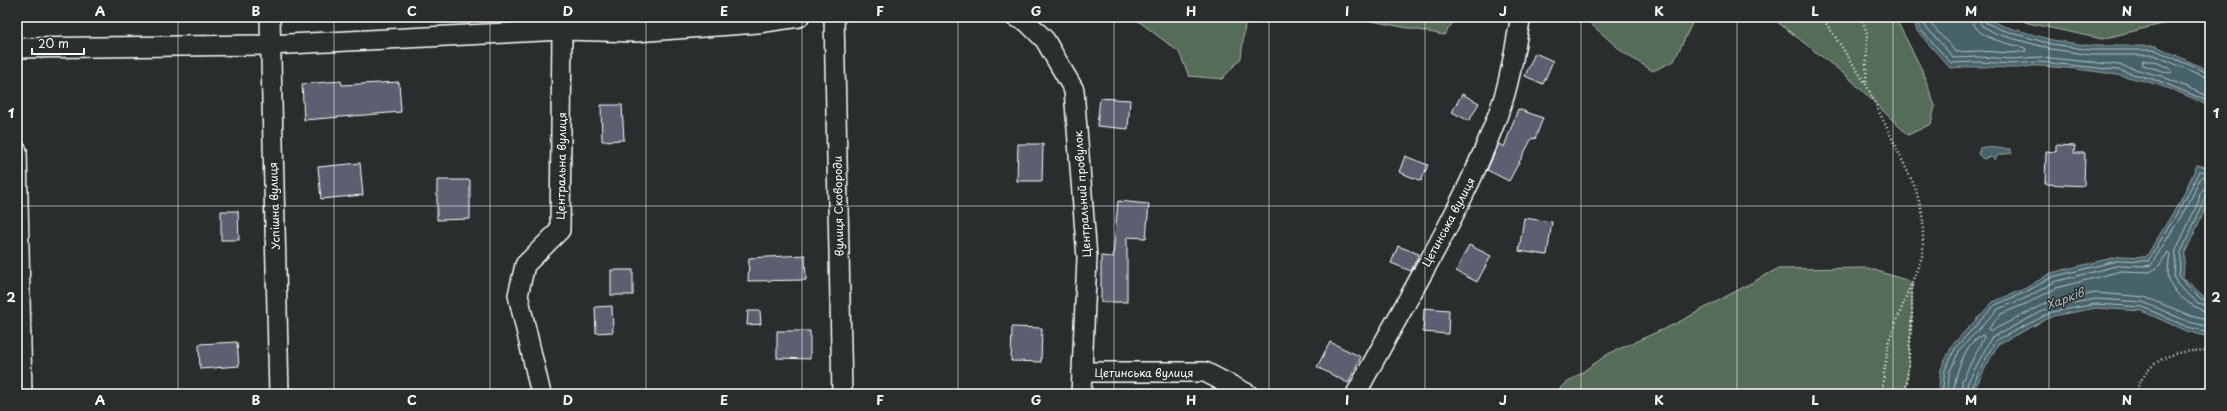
<svg xmlns="http://www.w3.org/2000/svg" width="2227" height="411" font-family="'Playpen Sans',sans-serif">
	<style>
		.green { fill: #556d59; stroke: #aab6ac }
		.water { fill: #47646b; stroke: #91a2a6 }
		.lines { fill: none; stroke-linecap: round; stroke-linejoin: round }
		.shore { stroke: #b5c1c4; stroke-width: 1 }
		.building { fill: #5d5f71; stroke: #fff }
		.minor-casing { stroke: #fff; stroke-width: 22 }
		.path { stroke: #fff; stroke-width: 2.5; stroke-dasharray: 1 3; stroke-linecap: butt }
		.minor { stroke: #2a2d2e; stroke-width: 19 }
		.grid { fill: none; stroke: #fff; stroke-width: 1; stroke-opacity: 0.55 }
		.labels { text-anchor: middle; dominant-baseline: central; stroke-width: 3; stroke-linejoin: round; paint-order: stroke }
		.street-label { font-size: 11px; fill: #fff; stroke: #2a2d2e }
		.water-label { font-size: 12px; font-style: italic; fill: #acb9bc; stroke: #2a2d2e }
		.neatline { fill: none; stroke: #fff; stroke-width: 1.5 }
		.grid-label { font-size: 13px; text-anchor: middle; font-weight: bold; fill: #fff }
	</style>
	<rect width="100%" height="100%" fill="#2a2d2e"/>
	<filter id="ink" filterUnits="userSpaceOnUse"><feTurbulence type="fractalNoise" baseFrequency=".025" numOctaves="2"/><feDisplacementMap in="SourceGraphic" scale="8" xChannelSelector="R" yChannelSelector="G"/><feConvolveMatrix kernelMatrix="1 2 1 2 8 2 1 2 1" color-interpolation-filters="sRGB"/></filter>
	<g filter="url(#ink)">
		<!-- green -->
		<g class="green">
			<path d="M1133,17H1264L1245,24L1241,58L1222,79L1189,76L1179,52Z"/>
			<path d="M1351,17H1457L1444,35Z"/>
			<path d="M1695,17L1674,61L1653,71L1624,53L1584,18Z"/>
			<path d="M1771,17H1895L1922,70L1935,106L1931,124L1908,135L1848,77Z"/>
			<path d="M2015,17H2190L2102,39L2028,23Z"/>
			<path d="M1868,268L1912,282V317L1906,394H1557L1561,387L1608,354L1677,323L1777,269Z"/>
		</g>
		<!-- water -->
		<g class="water">
			<path d="M1912,17H1984L2000,25L2052,40L2092,46H2156L2210,71V107C2158,78 2099,70 2040,66C2030,65 2020,69 2010,68C1990,67 1970,66 1950,68L1917,31Z"/>
			<path d="M1984,147L2010,149L2012,153L1998,155L1995,160L1991,157L1983,159L1978,154L1980,148Z"/>
			<path d="M2197,165L2210,168L2207,205L2185,253L2183,277L2203,296L2210,297V337L2186,331L2142,311L2096,308L2053,316L1998,344L1975,388L1980,394H1938L1941,369L1953,344L1993,302L2024,289L2051,273L2120,256L2146,257L2182,198Z"/>
		</g>
		<g class="lines">
			<!-- shore -->
			<g class="shore">
				<path d="M1916,17L1920,29L1951,63L1979,62L2012,64L2039,62L2118,70L2159,81L2210,102"/>
				<path d="M1921,17L1925,26L1954,58L1979,57L2012,59L2040,57L2119,65L2161,76L2210,97"/>
				<path d="M1928,17L1930,23L1956,52L1979,51L2012,53L2026,51L2025,48C2009,43 1973,39 1972,17"/>
				<path d="M1978,17L1982,26L1997,34L2051,49L2091,55H2154L2210,79"/>
				<path d="M1983,17L1985,22L1999,29L2051,44L2091,50H2155L2210,74"/>
				<path d="M2143,61H2153L2171,69L2172,72L2169,73L2143,65Z"/>
				<path d="M2210,188L2204,189L2200,193L2198,203L2176,250L2174,277L2177,284L2198,303L2210,306"/>
				<path d="M2210,193L2205,196L2203,204L2181,252L2179,277L2201,299L2210,301"/>
				<path d="M2210,312C2197,311 2171,293 2169,280C2167,272 2169,262 2170,254L2168,252L2158,267L2150,272L2121,271L2056,288L2030,302L2001,314L1988,329L1991,331L2048,302L2096,293L2145,297L2191,316L2210,321"/>
				<path d="M1942,394L1945,370L1956,347L1995,305L2026,292L2052,277L2120,260L2148,261L2185,200L2199,171L2210,172"/>
				<path d="M1947,394L1950,371L1960,349L1998,309L2028,297L2054,282L2120,265L2145,266L2151,265L2189,203L2201,177H2210"/>
				<path d="M1953,394C1955,376 1964,342 1983,335L1984,337L1962,381V394"/>
				<path d="M1968,394L1967,384L1991,338L2051,307L2096,299L2143,302L2189,322L2210,327"/>
				<path d="M1975,394L1972,386L1995,341L2052,312L2096,304L2143,307L2187,327L2210,332"/>
			</g>
		</g>
		<!-- building -->
		<g class="building">
			<path d="M1535,53L1553,61L1543,84L1525,76Z"/>
			<path d="M341,81L342,85L399,82L401,112L304,120L302,84Z"/>
			<path d="M1462,94L1479,103L1469,121L1452,112Z"/>
			<path d="M1100,98L1130,100L1128,129L1097,126Z"/>
			<path d="M601,105H622L624,140L602,141Z"/>
			<path d="M1518,109L1543,118L1535,139L1532,138L1509,181L1487,170L1499,144L1504,147Z"/>
			<path d="M1018,144H1043L1042,181H1017Z"/>
			<path d="M2056,145L2075,146L2074,153H2085L2084,186L2045,184L2046,151L2056,152Z"/>
			<path d="M1405,156L1428,165L1421,181L1399,172Z"/>
			<path d="M360,163L363,195L321,199L318,167Z"/>
			<path d="M437,180H470V219L437,220Z"/>
			<path d="M1118,201L1149,204L1146,238L1127,237V302H1101V256L1113,257Z"/>
			<path d="M221,211H238L239,240H221Z"/>
			<path d="M1524,218L1552,222L1547,255L1519,251Z"/>
			<path d="M1469,245L1491,256L1477,282L1456,271Z"/>
			<path d="M1398,246L1419,254L1411,271L1391,263Z"/>
			<path d="M805,255L806,280L748,281L749,258Z"/>
			<rect x="611" y="270" width="22" height="25"/>
			<path d="M612,306L613,332L596,333L595,307Z"/>
			<path d="M1424,308L1449,310L1448,334L1423,332Z"/>
			<path d="M748,311H760L761,324L747,325Z"/>
			<path d="M1012,327L1042,328L1041,362L1011,361Z"/>
			<path d="M777,331H810V359L777,358Z"/>
			<path d="M237,342L239,366L200,369L199,344Z"/>
			<path d="M1330,342L1361,357L1348,383L1317,367Z"/>
		</g>
		<g class="lines">
			<!-- minor casing -->
			<g class="minor-casing">
				<g id="minor">
					<path d="M270,17L279,394"/>
					<path d="M834,17L842,394"/>
					<path d="M1015,17L1026,21L1045,40L1074,90L1087,258L1081,394"/>
					<path d="M17,48L269,45L562,30L635,32L758,23L799,17"/>
					<path d="M17,151L22,394"/>
					<path d="M1082,372H1205L1248,394"/>
					<path d="M541,394L518,295L525,265L560,230L562,30L558,17"/>
					<path d="M1356,394C1407,297 1468,204 1503,100C1512,73 1515,44 1521,17"/>
				</g>
			</g>
			<!-- path -->
			<g class="path">
				<path d="M1822,17L1866,84L1915,187L1923,216V254L1889,340L1881,394"/>
				<path d="M1861,17L1867,33L1866,83"/>
				<path d="M1906,394L1912,317V285"/>
				<path d="M2135,394C2149,356 2173,351 2210,350"/>
			</g>
			<!-- minor -->
			<use href="#minor" class="minor"/>
		</g>
	</g>
	<!-- grid -->
	<path class="grid" d="M178,17V394M334,17V394M490,17V394M646,17V394M802,17V394M958,17V394M1114,17V394M1269,17V394M1425,17V394M1581,17V394M1737,17V394M1893,17V394M2049,17V394M17,206H2210"/>
	<g class="labels">
		<!-- street labels -->
		<g class="street-label">
			<text transform="translate(561 166) rotate(-89)">Центральна вулиця</text>
			<text transform="translate(1082 194) rotate(-94)">Центральний провулок</text>
			<text transform="translate(274 206) rotate(-92)">Успішна вулиця</text>
			<text transform="translate(838 206) rotate(-91)">вулиця Сковороди</text>
			<text transform="translate(1448 222) rotate(-62)">Цетинська вулиця</text>
			<text x="1144" y="372">Цетинська вулиця</text>
		</g>
		<!-- water labels -->
		<g class="water-label">
			<text transform="translate(2065 298) rotate(-21)">Харків</text>
		</g>
	</g>
	<!-- margin -->
	<rect width="2227" height="411" fill="none" stroke="#2a2d2e" stroke-width="44"/>
	<!-- scale -->
	<path d="M32 48v6h52v-6" fill="none" stroke="#ffffff" stroke-width="2"/>
	<text x="38" y="48" font-size="12" fill="#ffffff" stroke="#2a2d2e" stroke-width="3" paint-order="stroke">20 m</text>
	<rect x="22" y="22" width="2183" height="367" class="neatline"/>
	<g class="grid-label">
		<text x="100" y="16">A</text>
		<text x="256" y="16">B</text>
		<text x="412" y="16">C</text>
		<text x="568" y="16">D</text>
		<text x="724" y="16">E</text>
		<text x="880" y="16">F</text>
		<text x="1036" y="16">G</text>
		<text x="1191" y="16">H</text>
		<text x="1347" y="16">I</text>
		<text x="1503" y="16">J</text>
		<text x="1659" y="16">K</text>
		<text x="1815" y="16">L</text>
		<text x="1971" y="16">M</text>
		<text x="2127" y="16">N</text>
		<text x="11" y="118">1</text>
		<text x="2216" y="118">1</text>
		<text x="11" y="302">2</text>
		<text x="2216" y="302">2</text>
		<text x="100" y="405">A</text>
		<text x="256" y="405">B</text>
		<text x="412" y="405">C</text>
		<text x="568" y="405">D</text>
		<text x="724" y="405">E</text>
		<text x="880" y="405">F</text>
		<text x="1036" y="405">G</text>
		<text x="1191" y="405">H</text>
		<text x="1347" y="405">I</text>
		<text x="1503" y="405">J</text>
		<text x="1659" y="405">K</text>
		<text x="1815" y="405">L</text>
		<text x="1971" y="405">M</text>
		<text x="2127" y="405">N</text>
	</g>
</svg>
